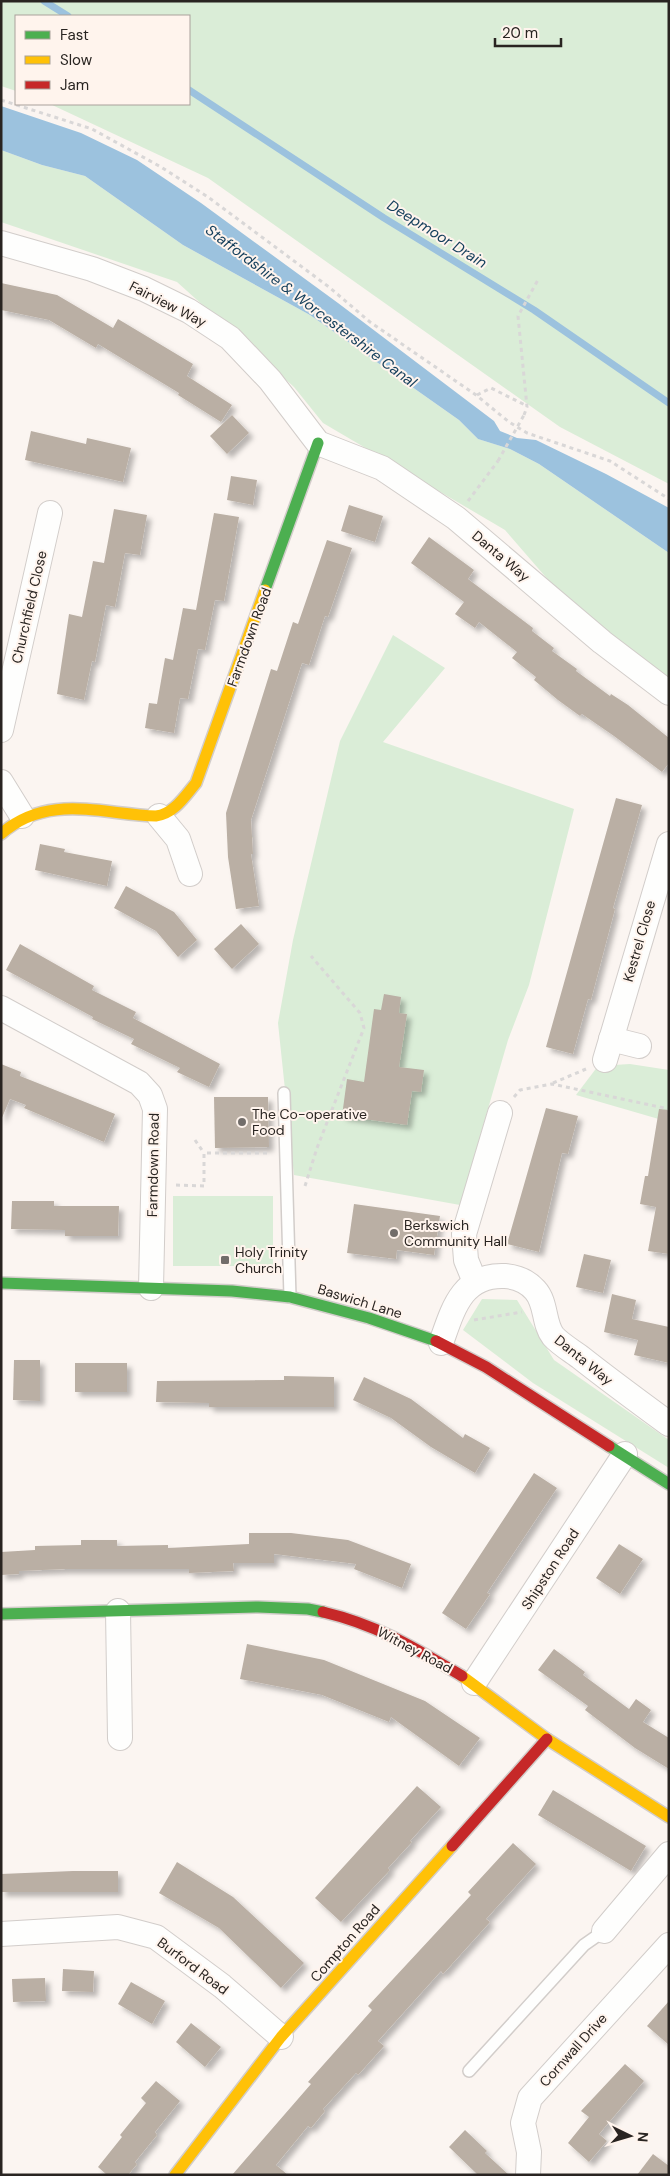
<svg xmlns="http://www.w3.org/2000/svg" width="670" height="2176" font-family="'DM Sans',sans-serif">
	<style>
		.green { fill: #daedd7 }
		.water { fill: #9cc2de }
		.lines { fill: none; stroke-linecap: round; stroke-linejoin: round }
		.stream { stroke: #9cc2de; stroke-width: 7 }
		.building { fill: #baafa4; filter: url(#shadow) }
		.lane-casing { stroke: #d2cdca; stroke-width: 14 }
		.street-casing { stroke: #d2cdca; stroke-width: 26 }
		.fast-casing { stroke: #d2cdca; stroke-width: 14 }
		.slow-casing { stroke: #d2cdca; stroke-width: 14 }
		.jam-casing { stroke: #d2cdca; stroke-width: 14 }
		.path { stroke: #d9d7d7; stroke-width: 3; stroke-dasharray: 4 4; stroke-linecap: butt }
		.lane { stroke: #fefefd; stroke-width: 11 }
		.street { stroke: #fefefd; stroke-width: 24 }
		.fast { stroke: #4caf50; stroke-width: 11 }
		.slow { stroke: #ffc107; stroke-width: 11 }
		.jam { stroke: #c62828; stroke-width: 11 }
		.path-bridge { stroke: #d9d7d7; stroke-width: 3; stroke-dasharray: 4 4; stroke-linecap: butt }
		.poi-dot { fill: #726d6a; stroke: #fff4ed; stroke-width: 2 }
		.labels { text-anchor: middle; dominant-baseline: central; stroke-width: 4; stroke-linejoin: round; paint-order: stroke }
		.street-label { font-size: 14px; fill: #292421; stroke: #fff4ed }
		.poi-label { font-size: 14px; fill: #292421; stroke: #fff4ed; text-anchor: start }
		.water-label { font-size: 15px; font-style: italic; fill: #133e5b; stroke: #fff4ed }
	</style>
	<defs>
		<filter id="shadow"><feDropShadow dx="4.5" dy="4.5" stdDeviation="2.5" flood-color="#0004"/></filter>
	</defs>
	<rect width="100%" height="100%" fill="#fbf5f1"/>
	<!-- green -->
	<g class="green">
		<path d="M1,1H669V484L560,427L208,178L50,104H189V16H16V91L1,86Z"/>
		<path d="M1,150L42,165L85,176L183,245L310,315L459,420L478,439L510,449L539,464L669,553V692L602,642L505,530L323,423L294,387L177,282L1,222Z"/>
		<path d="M393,635L445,668L383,742L574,809L529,985L508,1040L460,1205L294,1175L278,1023L293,940L340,741Z"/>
		<path d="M630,1064L669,1070V1122L576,1095L598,1066Z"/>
		<rect x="173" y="1196" width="100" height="70"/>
		<path d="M482,1299L517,1300L554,1360L669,1440V1468L533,1383L463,1330Z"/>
	</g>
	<!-- water -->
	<path class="water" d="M1,106L81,133L137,160L201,203L338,303L494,421L500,431L517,438L536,440L606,474L669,508V553L539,464L510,449L478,439L459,420L310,315L183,245L85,176L42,165L1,150Z"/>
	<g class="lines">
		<!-- stream -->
		<g class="stream">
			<path d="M44,1L68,16"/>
			<path d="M189,90L384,218L534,310L669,403"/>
		</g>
	</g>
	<!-- building -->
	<g class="building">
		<path d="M1,283L57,295L113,328L118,319L193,364L187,376L232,405L221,422L178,395L179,393L98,344L96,348L49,320L1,310Z"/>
		<path d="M232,415L249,433L227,454L210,436Z"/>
		<path d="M31,431L86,444L87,438L131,448L123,482L25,460Z"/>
		<path d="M231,476L257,480L253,505L227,500Z"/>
		<path d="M349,505L383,516L375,542L341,531Z"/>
		<path d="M114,509L147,515L140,555L125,553L115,607L106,605L95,662L92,661L84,700L57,694L69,614L82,617L93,561L104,563Z"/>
		<path d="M214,513L239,517L224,601L215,600L205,650L198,649L188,699L180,698L174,733L145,728L149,703L157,704L165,658L173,660L183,608L196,610Z"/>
		<path d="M429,537L474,570L468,579L533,628L532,631L554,648L552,651L577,669L576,671L610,696L611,694L628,705L669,738V763L662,772L614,736L582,714L580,716L558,700L534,680L536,677L512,658L517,652L479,622L475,628L455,614L464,602L411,563Z"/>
		<path d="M327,540L352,548L328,617L325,616L309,665L302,663L251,820L253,854H251L259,906L236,909L228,857L226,813L271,669L277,671L293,622L298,624Z"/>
		<path d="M616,798L642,805L613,908L615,909L591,1000L588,999L573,1054L546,1047Z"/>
		<path d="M40,844L65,849L64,852L112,861L107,886L35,870Z"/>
		<path d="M126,886L174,912L197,940L178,957L156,931L114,908Z"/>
		<path d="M241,924L259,944L232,969L214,949Z"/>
		<path d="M20,944L94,986L92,990L136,1012L133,1018L220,1064L209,1087L177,1072L180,1068L131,1044L134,1039L92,1019L93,1017L6,970Z"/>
		<path d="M384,994L401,997L399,1013L407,1014L399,1067L424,1070L421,1092L412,1091L407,1125L342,1116L347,1079L364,1082L374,1009L381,1010Z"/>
		<path d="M1,1064L21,1072L20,1076L115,1114L104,1142L24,1108L26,1105L10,1099L1,1120Z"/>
		<path d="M214,1097H268L269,1147L215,1148Z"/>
		<path d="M546,1108L578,1116L568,1154L562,1153L539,1252L507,1244Z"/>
		<path d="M659,1109L669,1110V1254L648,1251L656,1207L640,1204L645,1176H648Z"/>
		<path d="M12,1201H54V1206H119L118,1236H65V1230L11,1229Z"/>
		<path d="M354,1204L440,1216L434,1255L397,1250L396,1259L347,1253Z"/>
		<path d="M584,1254L611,1260L603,1293L576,1287Z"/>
		<path d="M612,1294L636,1300L632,1319L669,1327V1363L634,1355L638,1340L604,1332Z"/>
		<path d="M14,1360H40V1401L13,1400Z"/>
		<rect x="75" y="1363" width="52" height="29"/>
		<path d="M284,1376L334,1377V1407H209V1403L156,1402L157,1381L284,1380Z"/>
		<path d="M364,1377L411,1399L463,1438L465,1434L490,1448L475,1473L431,1447L391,1418L353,1400Z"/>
		<path d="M534,1473L557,1488L487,1593L490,1594L466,1629L442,1613Z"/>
		<path d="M249,1533H291L348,1540L411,1564L402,1588L354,1569L356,1564L274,1554V1563H233L234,1571L189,1573V1569H65L19,1571V1574L1,1575V1552L35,1550V1546L81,1545V1540H117V1546L168,1545V1548L249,1544Z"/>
		<path d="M619,1544L643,1559L620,1594L596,1578Z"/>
		<path d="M247,1644L324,1660L425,1701L480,1738L459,1766L391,1717L389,1722L322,1695L240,1679Z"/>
		<path d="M554,1649L585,1672L583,1675L629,1709L636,1699L651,1710L643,1722L669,1738V1769L635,1748L585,1710L588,1706L538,1670Z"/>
		<path d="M417,1786L441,1807L410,1841L412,1842L388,1868L390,1870L341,1922L315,1898Z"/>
		<path d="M553,1790L646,1846L631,1871L538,1815Z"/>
		<path d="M513,1843L536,1864L486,1919L490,1922L443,1974L441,1971L378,2041L384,2046L358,2075L356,2073L323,2109L325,2111L311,2128L308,2126L276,2165L288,2175H232L311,2084L308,2082L372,2010L368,2006L471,1895L468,1892Z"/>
		<path d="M177,1862L233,1897L304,1963L281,1988L219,1928L159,1893Z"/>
		<path d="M73,1871H118V1892H1V1874Z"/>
		<path d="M63,1969L94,1971L93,1992L62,1991Z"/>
		<path d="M45,1978L46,2001L13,2002L12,1979Z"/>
		<path d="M131,1982L165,2001L152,2024L118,2004Z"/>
		<path d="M669,2001V2045L647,2026Z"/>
		<path d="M191,2023L221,2047L205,2067L176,2042Z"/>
		<path d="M625,2064L644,2081L599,2134L607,2141L589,2162L568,2143L589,2117L581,2111Z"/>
		<path d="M156,2081L180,2101L155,2132L157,2135L135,2162L137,2164L128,2175H107L98,2167L122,2137L120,2135L146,2103L141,2098Z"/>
		<path d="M465,2130L487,2151L485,2153L509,2175H478L449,2147Z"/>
		<path d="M653,2154L669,2166V2175H637Z"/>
	</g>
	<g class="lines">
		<!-- lane casing -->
		<g class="lane-casing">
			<g id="lane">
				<path d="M284,1093L290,1297"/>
				<path d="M469,2071L584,1945L604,1931"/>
			</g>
		</g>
		<!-- street casing -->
		<g class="street-casing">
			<g id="street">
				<path d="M1,243L92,269L144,289L189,311L230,338L270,380L318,443L382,468L456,518L602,642L669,693"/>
				<path d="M1,730L50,513"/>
				<path d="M1,782L22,816"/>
				<path d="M159,816L178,839L190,874"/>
				<path d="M1,1008L139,1083L150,1095L155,1109L151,1288"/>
				<path d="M611,1039L639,1046"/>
				<path d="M605,1060L669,844"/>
				<path d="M475,1282L466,1260L464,1234L500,1113"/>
				<path d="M441,1343C453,1309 462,1274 505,1276C518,1277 527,1281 535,1290C547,1303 543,1323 553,1336C560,1344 572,1351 580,1357C609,1380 639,1402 669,1424"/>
				<path d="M118,1611L120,1738"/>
				<path d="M474,1683L625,1454"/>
				<path d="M604,1931L669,1854"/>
				<path d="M1,1934L118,1927L156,1937L222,1986L281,2037"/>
				<path d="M528,2175L529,2152L523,2123L530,2098L669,1945"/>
			</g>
		</g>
		<!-- fast casing -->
		<g class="fast-casing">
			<g id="fast">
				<path d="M265,590L318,443"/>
				<path d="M1,1283L232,1291L290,1297L369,1318L436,1341"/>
				<path d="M609,1446L669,1484"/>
				<path d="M1,1614L258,1607L308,1609L323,1612"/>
			</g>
		</g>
		<!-- slow casing -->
		<g class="slow-casing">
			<g id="slow">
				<path d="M1,834C47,793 101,814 156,816C174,814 185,796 196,783L265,590"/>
				<path d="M462,1676L547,1739L669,1817"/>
				<path d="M175,2175L281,2037L452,1846"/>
			</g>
		</g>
		<!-- jam casing -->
		<g class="jam-casing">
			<g id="jam">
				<path d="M436,1341L486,1367L609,1446"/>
				<path d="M323,1612C378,1625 415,1648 462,1676"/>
				<path d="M452,1846L547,1739"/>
			</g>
		</g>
		<!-- path -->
		<g class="path">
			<path d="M1,100L92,129L161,167L208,197L329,287L370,322L476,395L509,422L527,433L610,461L669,499"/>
			<path d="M477,395L491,388L527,406"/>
			<path d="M524,415L527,407L518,316L539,278"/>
			<path d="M468,501L498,461"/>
			<path d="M553,1083L586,1069"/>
			<path d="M514,1097L520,1090L552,1084L669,1109"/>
			<path d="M195,1140L204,1153"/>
			<path d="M176,1185L204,1186V1153H270"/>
			<path d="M305,1186L317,1148L364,1028L360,1013L311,956"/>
			<path d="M474,1320L522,1312"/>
		</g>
		<!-- lane -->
		<use href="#lane" class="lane"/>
		<!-- street -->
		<use href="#street" class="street"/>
		<!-- fast -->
		<use href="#fast" class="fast"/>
		<!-- slow -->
		<use href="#slow" class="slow"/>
		<!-- jam -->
		<use href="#jam" class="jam"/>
		<!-- path-bridge -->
		<path class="path-bridge" d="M498,461L524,415"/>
	</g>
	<!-- markers -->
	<g class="poi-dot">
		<circle cx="242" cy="1122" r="5"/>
		<circle cx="394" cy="1233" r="5"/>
		<rect x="220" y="1255" width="10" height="10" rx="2.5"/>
	</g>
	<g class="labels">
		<!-- street labels -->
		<g class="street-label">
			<text transform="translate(168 304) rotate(27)">Fairview Way</text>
			<text transform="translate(501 556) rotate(40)">Danta Way</text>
			<text transform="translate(29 607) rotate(-77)">Churchfield Close</text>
			<text transform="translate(249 637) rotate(-70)">Farmdown Road</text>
			<text transform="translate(639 941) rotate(-74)">Kestrel Close</text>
			<text transform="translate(153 1165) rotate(-89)">Farmdown Road</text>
			<text transform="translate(360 1301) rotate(17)">Baswich Lane</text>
			<text transform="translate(584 1360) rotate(39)">Danta Way</text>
			<text transform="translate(550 1569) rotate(-57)">Shipston Road</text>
			<text transform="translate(415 1650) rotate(28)">Witney Road</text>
			<text transform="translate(345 1943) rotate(-49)">Compton Road</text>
			<text transform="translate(193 1966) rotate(37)">Burford Road</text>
			<text transform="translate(573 2050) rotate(-48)">Cornwall Drive</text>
		</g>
		<!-- poi labels -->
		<g class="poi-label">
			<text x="252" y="1114">The Co-operative<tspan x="252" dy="16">Food</tspan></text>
			<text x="404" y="1225">Berkswich<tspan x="404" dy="16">Community Hall</tspan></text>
			<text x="235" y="1252">Holy Trinity<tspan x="235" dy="16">Church</tspan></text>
		</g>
		<!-- water labels -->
		<g class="water-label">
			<text transform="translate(437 234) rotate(32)">Deepmoor Drain</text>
			<text transform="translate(311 306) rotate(37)">Staffordshire &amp; Worcestershire Canal</text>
		</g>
	</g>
	<!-- border -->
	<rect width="670" height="2176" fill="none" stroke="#292421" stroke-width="5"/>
	<!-- legend -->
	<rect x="15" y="15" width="175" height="90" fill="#fff4ed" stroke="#a9a19b"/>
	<rect x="25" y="31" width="25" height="8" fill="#4caf50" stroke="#a9a19b"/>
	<text x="60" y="40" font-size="15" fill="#292421">Fast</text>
	<rect x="25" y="56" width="25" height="8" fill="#ffc107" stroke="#a9a19b"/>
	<text x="60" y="65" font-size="15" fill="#292421">Slow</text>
	<rect x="25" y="81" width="25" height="8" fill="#c62828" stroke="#a9a19b"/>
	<text x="60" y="90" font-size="15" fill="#292421">Jam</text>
	<!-- north arrow -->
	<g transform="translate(630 2136) rotate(95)" stroke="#fff4ed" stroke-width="4" paint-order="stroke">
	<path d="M0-4L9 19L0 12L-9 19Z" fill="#292421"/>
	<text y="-8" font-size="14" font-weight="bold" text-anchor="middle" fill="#292421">N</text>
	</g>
	<!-- scale -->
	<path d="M495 38v8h66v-8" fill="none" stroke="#292421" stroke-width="2.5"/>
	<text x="502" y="38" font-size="15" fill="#292421" stroke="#fff4ed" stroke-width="4" paint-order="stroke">20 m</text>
</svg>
